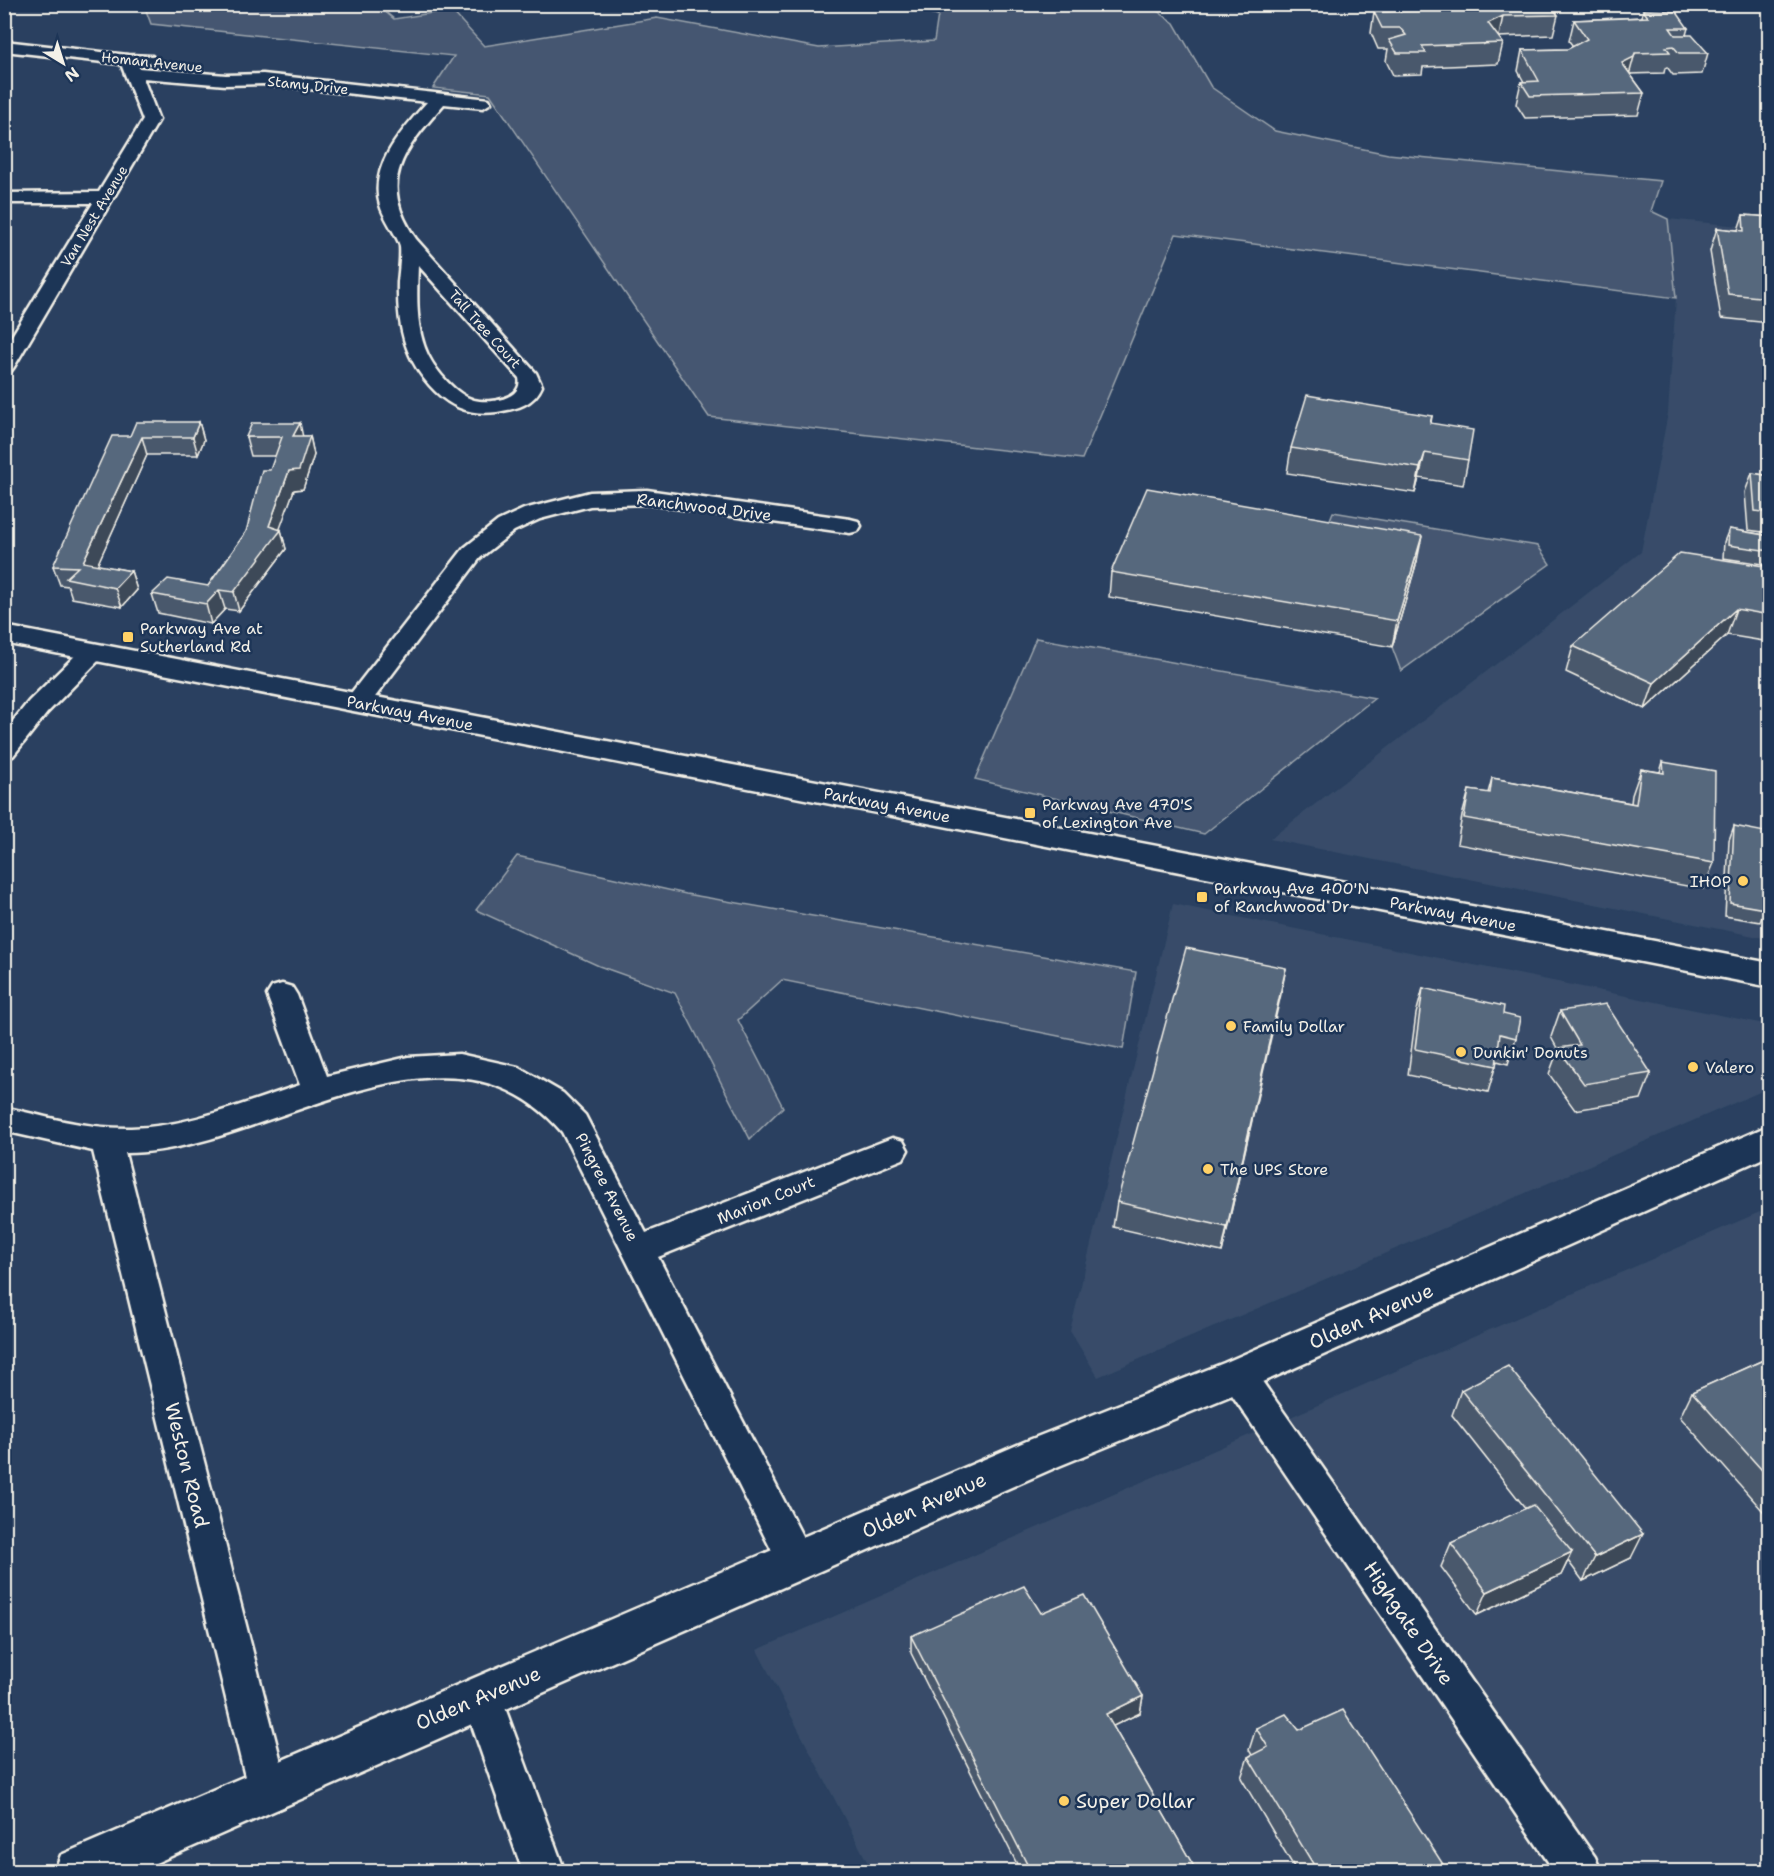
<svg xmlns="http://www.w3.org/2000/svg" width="1774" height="1876" font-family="'Shantell Sans',sans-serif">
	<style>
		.built { fill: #374c69 }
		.green { fill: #445771; stroke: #9ca4ac; stroke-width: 1.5 }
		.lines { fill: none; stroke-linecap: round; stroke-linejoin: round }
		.minor-casing { stroke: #f4f1e8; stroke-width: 5 }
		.secondary-casing { stroke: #f4f1e8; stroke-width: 5 }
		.minor { fill: #1d3557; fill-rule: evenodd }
		.secondary { fill: #1d3557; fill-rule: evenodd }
		.wall { fill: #4a596c; stroke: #f4f1e8; stroke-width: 1.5 }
		.shaded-wall { fill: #3c4858; stroke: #f4f1e8; stroke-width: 1.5 }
		.building { fill: #56677d; stroke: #f4f1e8; stroke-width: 1.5 }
		.poi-dot { fill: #ffd166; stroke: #1d3557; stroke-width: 2 }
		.labels { text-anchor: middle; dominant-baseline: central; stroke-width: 5; stroke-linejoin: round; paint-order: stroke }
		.far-street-label { font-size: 14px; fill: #f4f1e8; stroke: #1d3557 }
		.street-label { font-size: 16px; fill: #f4f1e8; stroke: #1d3557 }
		.poi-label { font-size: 16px; fill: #f4f1e8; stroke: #1d3557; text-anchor: start }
		.near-street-label { font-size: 20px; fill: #f4f1e8; stroke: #1d3557 }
		.near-poi-label { font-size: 20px; fill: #f4f1e8; stroke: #1d3557; text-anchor: start }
	</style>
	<rect width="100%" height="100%" fill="#2a4060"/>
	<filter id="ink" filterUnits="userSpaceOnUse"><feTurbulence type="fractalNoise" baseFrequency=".0167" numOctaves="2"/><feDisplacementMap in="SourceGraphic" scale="12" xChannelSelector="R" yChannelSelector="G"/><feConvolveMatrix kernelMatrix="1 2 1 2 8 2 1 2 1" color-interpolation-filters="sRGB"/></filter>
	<g filter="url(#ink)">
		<!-- built -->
		<g class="built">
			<path d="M1668,219L1769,229V939L1270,839L1641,552L1668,413L1676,298Z"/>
			<path d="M1173,904L1769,1025V1088L1098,1377L1070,1331Z"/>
			<path d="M1769,1208V1871H872L757,1650Z"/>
		</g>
		<!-- green -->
		<g class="green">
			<path d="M144,5H377L394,19L451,10L484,46L657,18L819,48L934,41L938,15L891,5H1149L1174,23L1211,87L1275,131L1388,154L1661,181L1651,211L1668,219L1676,298L1176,234L1082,459L709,417L490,94L433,88L454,56L151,24Z"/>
			<path d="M1333,512L1538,546L1550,564L1401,671L1392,647L1416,561L1320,544Z"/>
			<path d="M1036,638L1375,698L1204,834L975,779Z"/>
			<path d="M517,856L686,894L1136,972L1123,1049L782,980L738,1020L783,1107L750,1139L675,993L599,966L476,910Z"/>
		</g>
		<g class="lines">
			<!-- minor casing -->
			<g class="minor-casing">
				<g id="minor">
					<path d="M4,41L128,55L152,56L154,59L152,62L138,64L139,68L226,75L263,74L489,99L491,103L483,108L444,104C404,150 376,181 416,239L536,373L542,386C534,405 516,409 497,412C472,415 453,409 435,391C404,360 397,325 398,282C399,271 401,258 400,246C399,239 383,217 380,205C368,166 404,128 427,102L263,84L226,85L143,78L159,120L14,367L11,371L4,373V349L93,203H4V193L99,192L143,120L121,64L4,51ZM418,265L519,378C524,399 490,404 474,400C456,395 436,371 428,355C415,328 417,294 418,265Z"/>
					<path d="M647,490L850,519L858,521L861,526L858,531L850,533L647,504L590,506L540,519L514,531L480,558L366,709L357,711L348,709L344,703L348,697L464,548L498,521L524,509L590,492Z"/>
					<path d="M94,644L103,646L106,651L103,656L47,713L13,756L4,758V732L29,701L85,646Z"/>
					<path d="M282,984L292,987L297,995L327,1076L408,1057L459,1054L518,1067L563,1093L585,1115L646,1233L892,1138L903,1141L908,1150L903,1159L658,1257L815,1561L809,1573L796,1578L783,1573L562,1132C446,997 263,1154 125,1153L288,1789L282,1803L268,1809L254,1803L248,1789L93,1151L4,1131V1107C46,1117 88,1129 131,1128C189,1127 246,1102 300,1085L267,995L272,987Z"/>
					<path d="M1238,1360L1250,1364L1595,1857L1601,1872H1555L1226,1386L1221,1375L1226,1364Z"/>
					<path d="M482,1678L496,1683L565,1872H523L462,1697L468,1683Z"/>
				</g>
			</g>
			<!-- secondary casing -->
			<g class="secondary-casing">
				<g id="secondary">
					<path d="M4,626L1770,963V987L4,643Z"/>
					<path d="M1770,1125V1155L1252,1387L1059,1466L135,1872H54L61,1855L1029,1440L1224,1363Z"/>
				</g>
			</g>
			<!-- minor -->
			<use href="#minor" class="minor"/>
			<!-- secondary -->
			<use href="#secondary" class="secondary"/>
		</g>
		<!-- wall -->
		<g class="wall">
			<path d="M1444,4H1550L1558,15L1553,35L1498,37L1503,43L1498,64L1423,67L1422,74L1393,75L1386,61L1388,49H1378L1371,33L1374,12L1444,10L1449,8H1446Z"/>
			<path d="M1643,10L1688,28L1686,35L1708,53L1702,74L1673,75L1667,67L1665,68L1664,73L1630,74L1644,93L1638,115L1525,118L1516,104L1521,82H1524L1518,71L1522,50L1568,49L1573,46L1569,41L1574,20L1642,17Z"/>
			<path d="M1743,215L1770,217V323L1721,318L1710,251L1717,228L1738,230Z"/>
			<path d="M1432,416L1431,423L1468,460L1463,485L1419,478L1415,493L1287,473L1291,448Z"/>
			<path d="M199,422L204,440L198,455H147L97,565L131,571L137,590L122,607L72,598L68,586L60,585L53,566L130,436Z"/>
			<path d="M310,436L314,455L303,489L294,490L279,529L281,530L286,549L239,611L225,609L211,624L158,613L152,594L208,586L246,532L276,456H251L246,437Z"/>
			<path d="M1752,473L1770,476V533L1748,530L1745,492Z"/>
			<path d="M1729,529L1770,536V565L1723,558L1724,542Z"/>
			<path d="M1417,561L1392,647L1109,597L1111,572Z"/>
			<path d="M1770,567V642L1727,635L1645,709L1566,672L1573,646Z"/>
			<path d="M1663,762L1714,863L1703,889L1457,844L1462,816L1469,790L1488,793L1492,778L1631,803L1632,795L1641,769L1660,772Z"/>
			<path d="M1734,826L1765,909L1760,922L1725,916L1729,840Z"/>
			<path d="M1286,968L1222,1252L1113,1227L1117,1202Z"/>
			<path d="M1423,988L1503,1014L1516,1038L1508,1064L1497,1061L1488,1092L1408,1075L1416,1014Z"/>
			<path d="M1560,1011L1651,1073L1641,1099L1575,1110L1549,1074L1558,1050L1551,1037Z"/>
			<path d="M1770,1357V1519L1680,1417L1692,1392Z"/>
			<path d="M1461,1390L1631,1558L1583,1581L1568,1561L1561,1575L1477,1615L1441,1567L1451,1543L1526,1509L1452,1415Z"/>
			<path d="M1041,1613L1143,1696L1140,1713L1113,1726L1197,1872H1021L911,1653V1636Z"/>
			<path d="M1256,1728L1299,1730L1448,1872H1297L1241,1778L1248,1757L1252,1755L1249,1750Z"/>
		</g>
		<!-- shaded-wall -->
		<g class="shaded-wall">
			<path d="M1503,16L1499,36L1484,44L1488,23Z"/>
			<path d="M1635,53L1628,79L1622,63Z"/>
			<path d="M199,422L204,440L198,455L193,437Z"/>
			<path d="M300,423L304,442L293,436Z"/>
			<path d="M310,436L314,455L303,489L294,490L278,534L281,530L286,549L239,611L234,592L269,526L289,471Z"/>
			<path d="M142,437L147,455L90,581L83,562Z"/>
			<path d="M1425,453L1419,478L1415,493L1420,468Z"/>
			<path d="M1422,536L1417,561L1392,647L1397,621Z"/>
			<path d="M131,571L137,590L122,607L115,588Z"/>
			<path d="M219,590L225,609L211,624L206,604Z"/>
			<path d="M1736,609L1727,635L1645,709L1654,683Z"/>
			<path d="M1286,968L1281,994L1222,1252L1227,1227Z"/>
			<path d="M1643,1534L1631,1558L1583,1581L1595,1557Z"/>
			<path d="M1572,1552L1561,1575L1477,1615L1487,1592Z"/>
			<path d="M1143,1696L1140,1713L1103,1731L1106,1714Z"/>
		</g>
		<!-- building -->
		<g class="building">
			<path d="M1456,4H1550L1558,15L1503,16L1488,23L1503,43L1422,46L1426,53H1397L1389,40L1406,35L1400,28H1382L1374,12L1444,10Z"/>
			<path d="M1643,10L1676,11L1688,28H1670L1675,35H1692L1708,53H1679L1673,46L1666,47L1670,52L1635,53L1634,57L1622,63L1644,93L1530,96L1521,82L1539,81L1522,50L1568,49L1587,39L1574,20L1648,17Z"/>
			<path d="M1743,215L1770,217V298L1728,294L1717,228L1744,231Z"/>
			<path d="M1307,395L1432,416L1430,423L1473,430L1468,460L1425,453L1420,468L1291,448Z"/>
			<path d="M136,422H199L193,437H142L83,562L131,571L115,588L66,578L78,567L53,566L112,436H130Z"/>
			<path d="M252,423H300L293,436H310L299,470L289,471L269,526L281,530L234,592L219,590L206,604L152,594L168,579L208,586L246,532L262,470H270L282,437H246Z"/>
			<path d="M1752,473L1770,476V513L1755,511Z"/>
			<path d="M1147,488L1422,536L1397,621L1111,572Z"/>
			<path d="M1729,529L1770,536V551L1728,545Z"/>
			<path d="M1680,553L1770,567V615L1736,609L1654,683L1573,646Z"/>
			<path d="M1663,762L1715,771L1714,863L1464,818L1469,790L1490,793L1492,778L1636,804L1641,769L1664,773Z"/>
			<path d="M1734,826L1765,832V909L1730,903Z"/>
			<path d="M1186,948L1286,968L1227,1227L1117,1202Z"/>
			<path d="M1423,988L1504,1006L1503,1014L1520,1018L1516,1038L1500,1034L1496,1066L1415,1049Z"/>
			<path d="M1606,1004L1651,1073L1584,1084L1558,1048L1580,1045L1560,1011Z"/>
			<path d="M1770,1357V1479L1692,1392Z"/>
			<path d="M1508,1366L1643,1534L1595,1557L1461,1390Z"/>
			<path d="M1533,1505L1572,1552L1487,1592L1451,1543Z"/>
			<path d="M1024,1586L1041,1613L1084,1595L1143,1696L1106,1714L1197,1872H1031L911,1636Z"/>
			<path d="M1343,1710L1448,1872H1318L1248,1757L1268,1747L1256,1728L1286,1714L1299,1730Z"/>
		</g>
	</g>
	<!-- markers -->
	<g class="poi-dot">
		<rect x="122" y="631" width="12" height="12" rx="3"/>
		<rect x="1024" y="807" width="12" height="12" rx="3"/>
		<circle cx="1743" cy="881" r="6"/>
		<rect x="1196" y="891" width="12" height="12" rx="3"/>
		<circle cx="1231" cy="1026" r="6"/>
		<circle cx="1461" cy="1052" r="6"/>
		<circle cx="1693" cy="1067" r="6"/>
		<circle cx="1208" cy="1169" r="6"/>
		<circle cx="1064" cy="1801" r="6"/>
	</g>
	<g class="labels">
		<!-- far-street labels -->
		<g class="far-street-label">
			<text transform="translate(152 62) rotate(6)">Homan Avenue</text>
			<text transform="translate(308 85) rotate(6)">Stamy Drive</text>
			<text transform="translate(94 216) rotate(-59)">Van Nest Avenue</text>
			<text transform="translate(485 329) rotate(48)">Tall Tree Court</text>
		</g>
		<!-- street labels -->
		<g class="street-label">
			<text transform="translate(704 507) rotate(7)">Ranchwood Drive</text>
			<text transform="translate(410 713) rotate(11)">Parkway Avenue</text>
			<text transform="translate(887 805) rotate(11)">Parkway Avenue</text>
			<text transform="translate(1453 914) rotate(11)">Parkway Avenue</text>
			<text transform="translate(607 1187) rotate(63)">Pingree Avenue</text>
			<text transform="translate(766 1200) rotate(-22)">Marion Court</text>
		</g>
		<!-- poi labels -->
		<g class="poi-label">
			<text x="140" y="628">Parkway Ave at<tspan x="140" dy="18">Sutherland Rd</tspan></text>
			<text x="1042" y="804">Parkway Ave 470'S<tspan x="1042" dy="18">of Lexington Ave</tspan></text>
			<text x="1731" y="881" text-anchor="end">IHOP</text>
			<text x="1214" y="888">Parkway Ave 400'N<tspan x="1214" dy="18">of Ranchwood Dr</tspan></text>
			<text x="1243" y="1026">Family Dollar</text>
			<text x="1473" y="1052">Dunkin' Donuts</text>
			<text x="1705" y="1067">Valero</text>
			<text x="1220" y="1169">The UPS Store</text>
		</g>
		<!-- near-street labels -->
		<g class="near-street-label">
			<text transform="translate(1371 1316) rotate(-24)">Olden Avenue</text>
			<text transform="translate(187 1465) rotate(76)">Weston Road</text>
			<text transform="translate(924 1505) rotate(-24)">Olden Avenue</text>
			<text transform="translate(1409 1623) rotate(56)">Highgate Drive</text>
			<text transform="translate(478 1698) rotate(-23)">Olden Avenue</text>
		</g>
		<!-- near-poi labels -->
		<g class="near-poi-label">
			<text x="1076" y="1801">Super Dollar</text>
		</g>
	</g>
	<!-- margin -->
	<rect width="1774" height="1876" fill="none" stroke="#1d3557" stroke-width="24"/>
	<rect x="12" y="12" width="1750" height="1852" fill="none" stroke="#f4f1e8" stroke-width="2" filter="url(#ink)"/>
	<!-- north arrow -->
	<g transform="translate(63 63) rotate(142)" stroke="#1d3557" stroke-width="4.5" paint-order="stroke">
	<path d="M0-4.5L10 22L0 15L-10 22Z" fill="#f4f1e8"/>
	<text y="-9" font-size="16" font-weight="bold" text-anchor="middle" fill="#f4f1e8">N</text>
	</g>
</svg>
